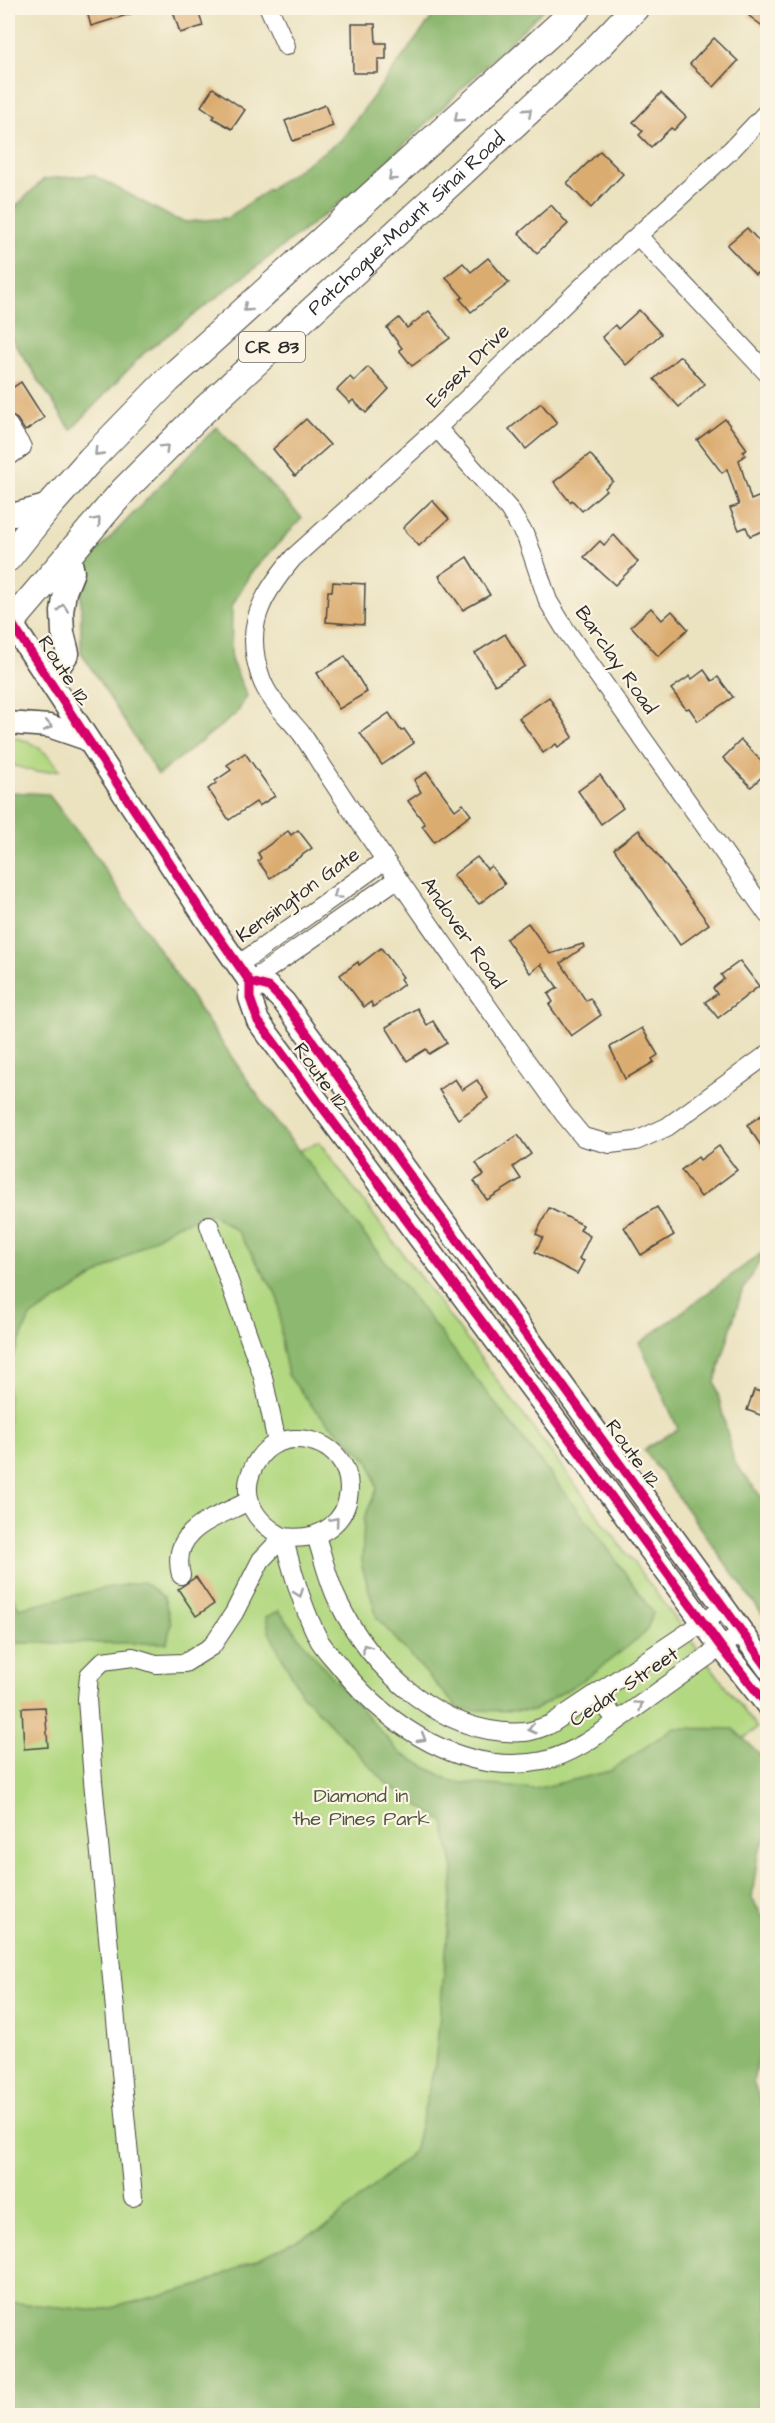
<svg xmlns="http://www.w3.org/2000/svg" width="775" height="2423" font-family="'Architects Daughter',sans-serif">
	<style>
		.green { fill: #b2d881; stroke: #6e8256; stroke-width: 1.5 }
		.forest { fill: #8db86f; stroke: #5c724d; stroke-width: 1.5 }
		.building { fill: #dbac70 }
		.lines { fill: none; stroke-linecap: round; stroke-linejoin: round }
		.minor-casing { stroke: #484641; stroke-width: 20 }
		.major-casing { stroke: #484641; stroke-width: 25 }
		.highway-casing { stroke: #484641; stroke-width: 29 }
		.minor { stroke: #fff; stroke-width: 18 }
		.major { stroke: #fff; stroke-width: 22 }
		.highway { stroke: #fff; stroke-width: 27 }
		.cycleway-casing { stroke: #fcf5e5; stroke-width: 13 }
		.cycleway { stroke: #d6006c; stroke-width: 9 }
		.oneway { stroke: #a0a0a0 }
		.labels { text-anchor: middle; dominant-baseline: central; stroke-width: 4.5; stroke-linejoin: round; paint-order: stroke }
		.shield { fill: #fcf5e5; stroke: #6a6863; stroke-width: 1.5 }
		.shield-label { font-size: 18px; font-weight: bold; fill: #2b2b2b }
		.street-label { font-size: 20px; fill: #2b2b2b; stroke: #fcf5e5 }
		.park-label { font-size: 20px; fill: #4d5640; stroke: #fcf5e5 }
	</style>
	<rect width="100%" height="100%" fill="#fcf5e5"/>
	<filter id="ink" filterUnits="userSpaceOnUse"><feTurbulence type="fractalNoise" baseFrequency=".0167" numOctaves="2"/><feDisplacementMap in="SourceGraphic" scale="12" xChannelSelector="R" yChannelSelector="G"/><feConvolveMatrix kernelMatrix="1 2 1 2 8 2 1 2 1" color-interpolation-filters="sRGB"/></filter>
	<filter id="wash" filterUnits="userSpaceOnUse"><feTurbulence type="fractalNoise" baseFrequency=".008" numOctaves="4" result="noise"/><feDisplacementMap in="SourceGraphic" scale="24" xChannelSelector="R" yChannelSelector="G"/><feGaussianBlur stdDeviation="1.35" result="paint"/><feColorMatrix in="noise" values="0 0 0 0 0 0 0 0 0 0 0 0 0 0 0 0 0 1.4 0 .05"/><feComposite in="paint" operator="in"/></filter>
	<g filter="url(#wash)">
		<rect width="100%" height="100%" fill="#ebe2c0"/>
		<!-- green -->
		<g class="green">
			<path d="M8,730H13L12,737C34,741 47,752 60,770L36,772L8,764Z"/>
			<path d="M319,1142L757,1728L712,1764L436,2322L8,2363V1279Z"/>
		</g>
		<!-- forest -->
		<g class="forest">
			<path d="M439,8H545L364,184L143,354L71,430L8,333V214L44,179L93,175L173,218L186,222L227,218L341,140Z"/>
			<path d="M216,427L302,518L250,574L232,606L231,660L247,696L237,713L158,775L81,652V568Z"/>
			<path d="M8,792L48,794L95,855L271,1115L606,1546L653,1613L646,1632L591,1675L533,1711L459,1710L377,1618L362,1566L364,1519L377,1489L370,1462L315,1410L288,1375L282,1346L278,1297L238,1232L212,1214L176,1225L30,1317L8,1369Z"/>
			<path d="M767,1249L741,1294L715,1382L734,1462L767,1504V1621L644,1450L678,1429L640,1343Z"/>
			<path d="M143,1582L164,1597L171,1623L167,1643H8V1587L19,1608L105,1588Z"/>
			<path d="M279,1611L315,1657L400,1753L453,1782L535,1789L610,1771L673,1728L733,1729L760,1754L767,1765V1836L758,1854L752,1898L767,1925V2027L765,2029L753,2082L768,2119L767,2415H8V2302L99,2311L201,2285L328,2226L414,2151L435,2064L454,1870L444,1822L387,1784L301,1693L270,1634L266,1617Z"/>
		</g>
		<g id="blocks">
			<!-- building -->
			<g class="building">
				<path d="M86,8H140V11L91,26Z"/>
				<path d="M172,8H197L203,26L180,33Z"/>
				<path d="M756,8H768V30L749,16Z"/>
				<path d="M352,24H375L376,43H386V59H378V73H353Z"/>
				<path d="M714,38L738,61L714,87L690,64Z"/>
				<path d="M213,88L245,110L232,129L213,118L215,116L201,106Z"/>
				<path d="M661,93L686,117L674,130L671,128L651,147L639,135L643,131L633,122Z"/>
				<path d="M325,105L333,126L293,141L285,121Z"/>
				<path d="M600,151L623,174L591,208L567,183Z"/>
				<path d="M551,205L568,224L537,253L519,233Z"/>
				<path d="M747,228L768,251V288L757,273L755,275L727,245Z"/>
				<path d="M488,258L509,283L471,312L460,299L463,297L446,277L463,263L471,272Z"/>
				<path d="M639,310L661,334L626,365L602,337L615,325L618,329Z"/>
				<path d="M429,311L450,338L412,366L399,350L402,348L387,328L399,318L407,328Z"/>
				<path d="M680,356L705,384L679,407L654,379Z"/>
				<path d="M368,367L389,389L366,413L353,400L350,403L337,390L350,377L354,381Z"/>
				<path d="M21,382L44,418L25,431L17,419L8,414V391Z"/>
				<path d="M541,403L557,423L526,449L509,429Z"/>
				<path d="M306,419L330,445L295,476L273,449Z"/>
				<path d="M725,419L747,449L743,452L745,455L739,460L751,500L763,495L768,506V529L750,536L746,527L739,530L730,508L739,505L727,469L722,473L697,440Z"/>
				<path d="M590,454L613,481L605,488L606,490L582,511L572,500L570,502L554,482Z"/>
				<path d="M432,500L449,519L419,546L403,528Z"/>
				<path d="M614,535L638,562L615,585L584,557L600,541L604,545Z"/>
				<path d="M467,557L490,595L463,610L439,576Z"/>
				<path d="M333,582L365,584L364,625L326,622L328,591H332Z"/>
				<path d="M651,608L662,620L672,611L688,629L658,656L631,626Z"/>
				<path d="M505,634L525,666L495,685L475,653Z"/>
				<path d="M345,656L367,692L339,709L317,673Z"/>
				<path d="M704,670L712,681L718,677L733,697L698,721L689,708L686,709L671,689L690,676L692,679Z"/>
				<path d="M549,697L573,737L558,747L556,744L543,753L519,718Z"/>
				<path d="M389,713L401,731L404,729L414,743L382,765L360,733Z"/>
				<path d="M741,740L768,768V771L751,787L723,758Z"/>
				<path d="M245,753L275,796L259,806L256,802L229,820L208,789L216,783L215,781L231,770L227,765Z"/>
				<path d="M427,772L455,810L463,804L471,815L434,842L422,826L425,824L408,801L421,792L414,780Z"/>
				<path d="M600,775L623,808L601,824L578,791Z"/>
				<path d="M298,830L312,848L270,878L258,861L261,858L258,853L288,831L291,835Z"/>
				<path d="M639,830L709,924L680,945L614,849Z"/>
				<path d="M477,857L487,869L491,866L505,884L479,904L453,875Z"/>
				<path d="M528,923L550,954L583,944L584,947L561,963L586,1001L590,998L601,1015L571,1036L549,1005L553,1002L548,994L558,988L541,964L530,973L506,939Z"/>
				<path d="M381,948L403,977L400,979L404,984L373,1007L371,1002L364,1007L340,975L358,962L359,965Z"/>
				<path d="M740,961L759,986L718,1018L705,1002L717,994L713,988L724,979L721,975Z"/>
				<path d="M417,1008L427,1025L433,1021L447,1043L429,1054L426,1049L407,1061L386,1027Z"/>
				<path d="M642,1028L658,1055L652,1059L654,1062L625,1079L610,1047Z"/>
				<path d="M455,1079L462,1090L477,1080L488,1098L458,1119L439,1090Z"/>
				<path d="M768,1111V1156L747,1125Z"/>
				<path d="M518,1135L531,1154L513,1167L521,1179L487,1200L474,1181L484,1175L476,1163Z"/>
				<path d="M719,1146L737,1170L701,1197L681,1170L698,1157L700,1160Z"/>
				<path d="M657,1207L674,1235L641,1255L624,1227Z"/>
				<path d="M549,1208L583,1225L580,1230L590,1236L579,1259L584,1261L577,1274L535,1252L543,1237L536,1234Z"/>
				<path d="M754,1390L768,1394V1418L747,1410Z"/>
				<path d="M196,1577L214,1604L196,1616L178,1589Z"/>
				<path d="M45,1707L48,1747L24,1749L22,1708Z"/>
			</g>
		</g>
	</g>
	<g filter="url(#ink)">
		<use href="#blocks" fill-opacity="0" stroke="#484641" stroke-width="1.5"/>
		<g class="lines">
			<!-- minor casing -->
			<g class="minor-casing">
				<g id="minor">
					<path d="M269,8L286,46"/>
					<path d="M768,111L731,150L589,280L437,428L293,558C261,596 243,627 261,678C268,699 287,716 301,733C309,744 316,756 323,767C400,885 482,999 564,1114L583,1137L610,1144L636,1141L667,1127L768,1054"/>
					<path d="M638,236L768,374"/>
					<path d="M8,425L22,447L8,457"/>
					<path d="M437,428L509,509L527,539L548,601L565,629L768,915"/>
					<path d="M238,965L384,861"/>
					<path d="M250,982L397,879"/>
					<path d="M209,1225L263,1377L277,1443"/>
					<path d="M316,1536C323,1557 328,1581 338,1601C370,1669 444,1738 525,1732C534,1731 543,1727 551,1724L723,1609"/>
					<path d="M283,1537C365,1548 371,1443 298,1439C283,1438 267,1446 259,1458C236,1490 251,1520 283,1537C293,1572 302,1607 319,1640C325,1650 334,1659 342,1669C389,1727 464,1777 543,1761C578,1753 608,1727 637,1707C672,1682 706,1657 741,1633"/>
					<path d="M181,1575C169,1529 216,1518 249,1501"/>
					<path d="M596,1694L617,1721"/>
					<path d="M133,2197L93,1781L87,1699L89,1675L103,1661L133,1657L156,1664L185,1663L212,1646L234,1613L261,1560L283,1537"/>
				</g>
			</g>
			<!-- major casing -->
			<g class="major-casing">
				<g id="major">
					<path d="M8,516L50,505"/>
					<path d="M8,618L209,923L250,982V998L258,1021L579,1452L721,1647L768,1706"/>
					<path d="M50,681L68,653L63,633L62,612L65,592L73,572L69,553"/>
					<path d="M8,723L49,726L87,739"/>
					<path d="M250,982L269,987L284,1002L768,1668"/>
				</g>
			</g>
			<!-- highway casing -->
			<g class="highway-casing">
				<g id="highway">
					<path d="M8,558L50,505L91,459L168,380L578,8"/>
					<path id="s1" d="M8,626L124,490L202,412L598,47L635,8"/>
				</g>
			</g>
			<!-- minor -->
			<use href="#minor" class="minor"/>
			<!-- major -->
			<use href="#major" class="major"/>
			<!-- highway -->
			<use href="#highway" class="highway"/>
			<!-- cycleway casing -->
			<g class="cycleway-casing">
				<g id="cycleway">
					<path d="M8,618L209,923L250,982V998L258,1021L579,1452L721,1647L768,1706"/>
					<path d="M250,982L269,987L284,1002L768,1668"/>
				</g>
			</g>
			<!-- cycleway -->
			<use href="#cycleway" class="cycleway"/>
		</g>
		<!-- one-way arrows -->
		<defs><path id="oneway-chevron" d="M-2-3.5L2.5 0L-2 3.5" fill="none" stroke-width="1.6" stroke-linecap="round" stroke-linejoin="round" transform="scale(1.5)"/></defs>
		<g class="oneway">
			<use href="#oneway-chevron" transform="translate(528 112) rotate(-43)"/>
			<use href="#oneway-chevron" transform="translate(458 118) rotate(138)"/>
			<use href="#oneway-chevron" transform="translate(392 177) rotate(138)"/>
			<use href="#oneway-chevron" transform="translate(247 308) rotate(138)"/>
			<use href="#oneway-chevron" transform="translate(165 448) rotate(-45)"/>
			<use href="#oneway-chevron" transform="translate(98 452) rotate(134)"/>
			<use href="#oneway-chevron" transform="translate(97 521) rotate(-49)"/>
			<use href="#oneway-chevron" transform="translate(63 608) rotate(-84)"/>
			<use href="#oneway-chevron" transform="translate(48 726) rotate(11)"/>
			<use href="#oneway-chevron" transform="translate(337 895) rotate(145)"/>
			<use href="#oneway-chevron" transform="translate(335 1521) rotate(-49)"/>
			<use href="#oneway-chevron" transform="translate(299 1593) rotate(70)"/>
			<use href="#oneway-chevron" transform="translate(366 1648) rotate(-125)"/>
			<use href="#oneway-chevron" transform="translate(639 1705) rotate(-35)"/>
			<use href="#oneway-chevron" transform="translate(532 1729) rotate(166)"/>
			<use href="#oneway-chevron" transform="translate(422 1738) rotate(31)"/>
		</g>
	</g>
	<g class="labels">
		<!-- shield labels -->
		<rect class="shield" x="239" y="332" width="66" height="30" rx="4.5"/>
		<g class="shield-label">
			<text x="272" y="347">CR 83</text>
		</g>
		<!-- street labels -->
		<g class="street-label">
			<text stroke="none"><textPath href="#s1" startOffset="567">Patchogue-Mount Sinai Road</textPath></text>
			<text transform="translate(468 366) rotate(-45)">Essex Drive</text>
			<text transform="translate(616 660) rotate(55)">Barclay Road</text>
			<text transform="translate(64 671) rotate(57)">Route 112</text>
			<text transform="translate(298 895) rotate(-36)">Kensington Gate</text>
			<text transform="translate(463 933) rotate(55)">Andover Road</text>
			<text transform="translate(321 1077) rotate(54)">Route 112</text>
			<text transform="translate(633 1454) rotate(54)">Route 112</text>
			<text transform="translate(624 1687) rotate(-34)">Cedar Street</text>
		</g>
		<!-- park labels -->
		<g class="park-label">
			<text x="361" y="1796">Diamond in<tspan x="361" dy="23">the Pines Park</tspan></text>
		</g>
	</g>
	<!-- margin -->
	<rect width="775" height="2423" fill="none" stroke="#fcf5e5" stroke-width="30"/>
</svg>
